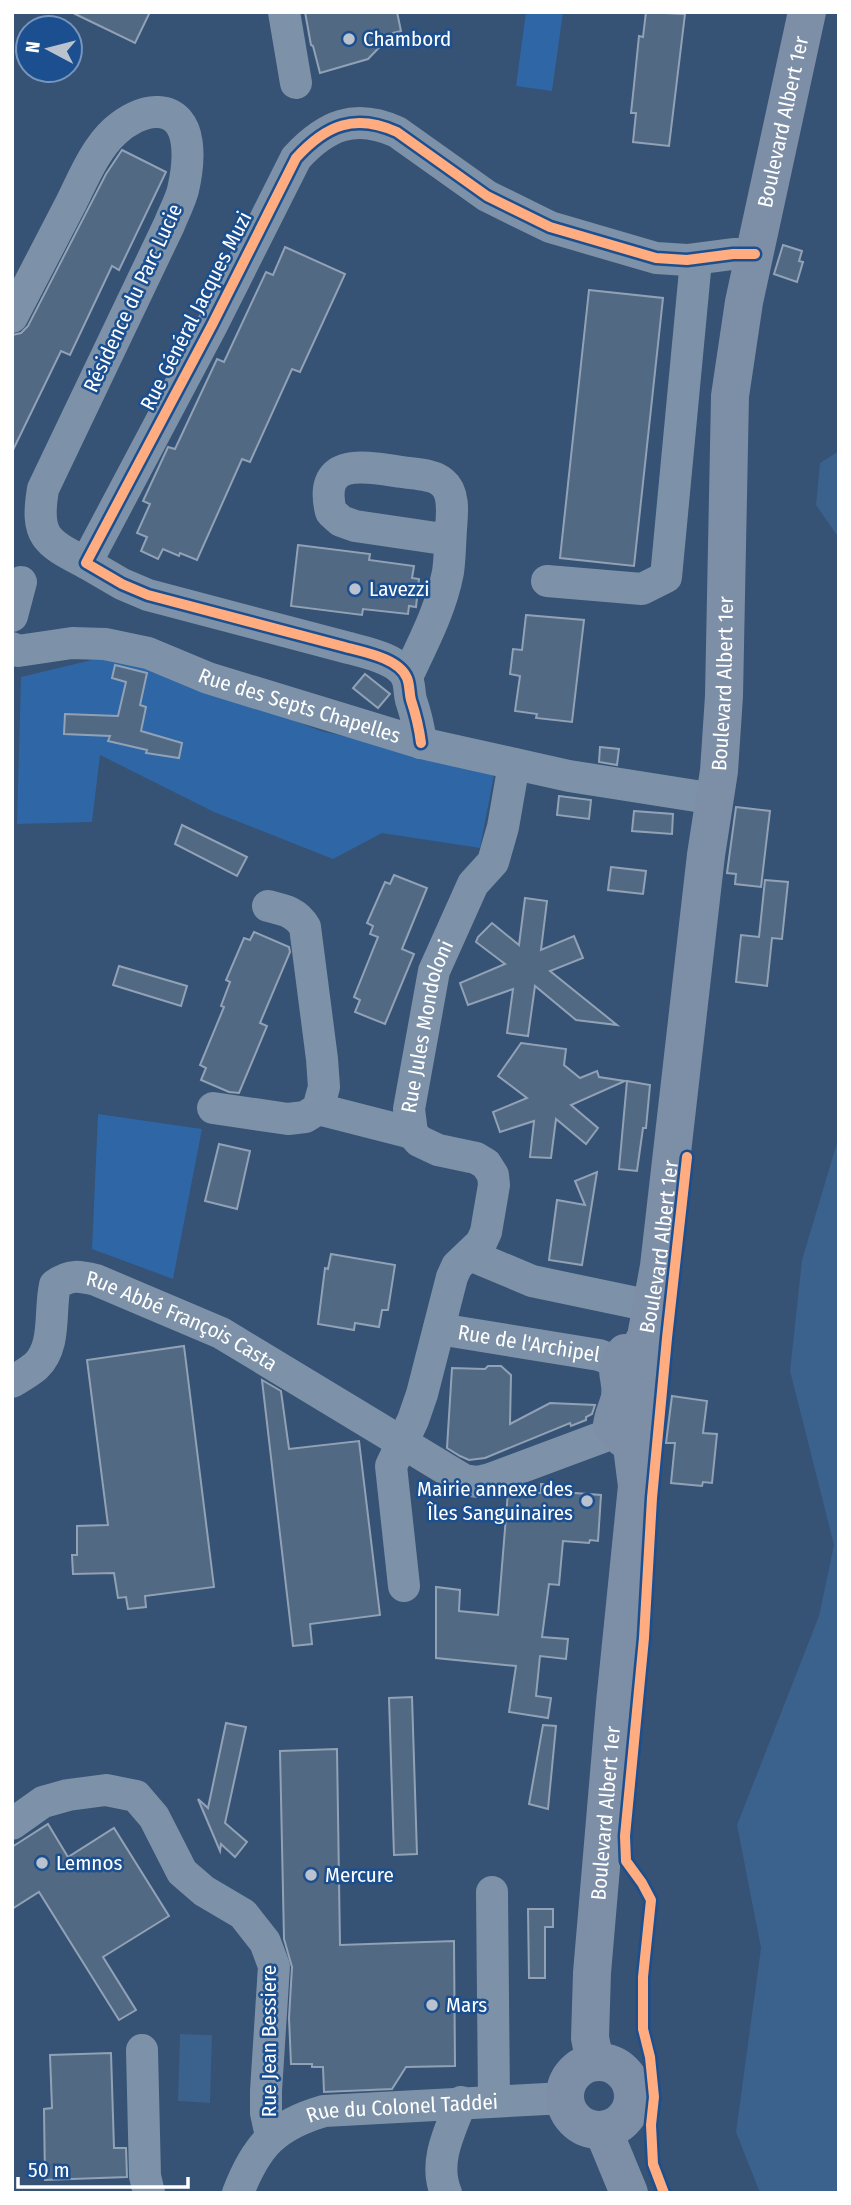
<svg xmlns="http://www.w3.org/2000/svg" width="851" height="2205" font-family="'Fira Sans Condensed',sans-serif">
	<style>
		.green { fill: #2f66a5 }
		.water { fill: #3b618d }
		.building { fill: #526984; stroke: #92a2b6; stroke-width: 2 }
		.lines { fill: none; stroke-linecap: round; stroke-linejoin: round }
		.minor { stroke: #7d92a8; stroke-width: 32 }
		.major { stroke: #7d8ea7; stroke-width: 38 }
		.cycleway-casing { stroke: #1b4f8f; stroke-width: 15 }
		.cycleway { stroke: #ffac80; stroke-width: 10 }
		.poi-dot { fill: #b9c2ce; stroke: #1b4f8f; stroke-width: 2.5 }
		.labels { text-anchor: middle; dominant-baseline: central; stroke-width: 5; stroke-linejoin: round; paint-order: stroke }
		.poi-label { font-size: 21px; fill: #fff; stroke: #1b4f8f; text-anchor: start }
		.street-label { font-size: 21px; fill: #fff; stroke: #1b4f8f }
	</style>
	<rect width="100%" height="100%" fill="#365274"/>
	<!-- green -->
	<g class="green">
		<path d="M526,12H563L552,91L516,86Z"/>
		<path d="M119,658L150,665L321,731L495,770L480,848L382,833L333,859L214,812L100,755L92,822L17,824L21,677L96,659Z"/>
		<path d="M98,1114L202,1129L173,1279L92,1249Z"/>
	</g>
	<!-- water -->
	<g class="water">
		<path d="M839,451V538L816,505L820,463Z"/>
		<path d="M839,1136V2193H760L736,2132L761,1948L737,1825L819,1616L834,1545L790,1371L802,1260Z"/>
		<path d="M180,2034L212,2035L210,2103L178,2101Z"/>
	</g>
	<!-- building -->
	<g class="building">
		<path d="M71,12H150L135,43Z"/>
		<path d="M305,12H397L401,31L393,33L368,59L320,73L313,46L311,45Z"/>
		<path d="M646,12L685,14L669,146L633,142L636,113H631L634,85L639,36L643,37Z"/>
		<path d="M122,150L166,172L119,270L112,266L70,355L61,351L12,452V335L21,333L28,326L106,174Z"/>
		<path d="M783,245L802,251L799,261L803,262L797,282L774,274Z"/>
		<path d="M285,247L345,274L300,372L292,369L250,462L242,459L197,560L180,553L179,556L163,549L158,559L141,551L147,537L137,533L150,504L143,501L168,447L175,449L217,359L224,362L266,272L273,275Z"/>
		<path d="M589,290L663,298L634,566L560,558Z"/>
		<path d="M298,545L370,554L369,560L414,566L412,578L419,579L416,607L409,606L408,614L363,609L362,615L291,606Z"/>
		<path d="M526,615L584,620L572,722L536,718L537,714L515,711L520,676L510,674L513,649L522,650Z"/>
		<path d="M115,665L147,673L140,705L146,707L141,731L182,743L179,758L146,753L147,750L108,741L110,736L64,734L65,714L118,716L126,682L112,678Z"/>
		<path d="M365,674L390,694L378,708L353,688Z"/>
		<path d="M600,747L619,749L617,765L599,762Z"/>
		<path d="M559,796L591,800L589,819L557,815Z"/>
		<path d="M736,807L770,811L761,887L735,884L736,874L727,873Z"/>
		<path d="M634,811L673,814L672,834L632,831Z"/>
		<path d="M182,825L247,857L237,876L175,844Z"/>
		<path d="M611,867L646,871L643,894L608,890Z"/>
		<path d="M394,875L427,888L402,949L414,954L385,1024L355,1012L360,1000L354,997L378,937L370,934L373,926L367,923L385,882L390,884Z"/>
		<path d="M765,880L788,882L782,939L772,938L767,986L736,982L741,935L759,937Z"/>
		<path d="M525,898L547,901L541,950L574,936L583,958L550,971L617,1025L576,1020L535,986L528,1036L507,1033L513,989L468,1005L460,983L505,964L476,942L478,937L492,923L519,945Z"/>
		<path d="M254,932L289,947L290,952L260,1023L267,1026L239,1093L229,1092L201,1080L206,1068L200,1065L224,1007L221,1006L230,982L226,980L244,938L250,940Z"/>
		<path d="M119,966L187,986L181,1006L113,985Z"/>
		<path d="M521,1043L566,1049L564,1065L580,1078L597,1071L599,1077L625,1081L571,1105L598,1128L586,1144L556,1119L551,1158L530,1157L534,1121L500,1132L493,1112L527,1098L498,1076Z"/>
		<path d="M627,1081L650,1085L646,1128H643L637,1171L619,1169Z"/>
		<path d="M219,1144L250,1151L237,1209L205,1201Z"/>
		<path d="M597,1172L582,1265L549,1260L557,1200L585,1205L575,1181Z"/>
		<path d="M331,1254L395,1265L388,1310H382L379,1327L355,1323L354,1330L318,1324L325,1268L328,1269Z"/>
		<path d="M184,1346L214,1587L145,1596L146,1607L128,1609L126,1597L118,1598L114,1573L73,1574L72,1555H77V1526L108,1525L87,1360Z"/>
		<path d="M488,1366H501L511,1375L510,1424L550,1403L595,1405L592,1414L586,1417V1420L571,1426L570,1423L485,1458L469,1460L460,1456L447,1448L452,1368L485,1369Z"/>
		<path d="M262,1380L281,1391L289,1449L359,1441L380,1615L310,1624L312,1644L293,1646Z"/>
		<path d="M672,1396L707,1401L703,1433L717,1434L712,1483L703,1482L702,1486L671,1483L675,1443H666Z"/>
		<path d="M541,1484L562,1486V1492L601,1495L598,1541L590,1540L589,1543L563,1541L559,1585L549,1584L542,1637L568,1639L566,1659L540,1656L536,1696L551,1698L548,1718L509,1712L516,1666L436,1658V1587L460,1590L459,1611L498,1615L508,1492L541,1493Z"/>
		<path d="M412,1697L417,1854L394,1855L389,1698Z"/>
		<path d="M226,1723L246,1727L225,1823L247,1842L235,1857L221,1844L220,1851L198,1799L208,1808Z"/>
		<path d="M543,1725L556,1726L548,1809L529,1804Z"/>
		<path d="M337,1749L340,1945L454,1941L455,2066L406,2067L392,2089L324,2092L323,2067H312V2064H291L289,2018L292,1967L284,1939L280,1751Z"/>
		<path d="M48,1824L68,1857L114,1828L169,1916L103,1957L136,2010L119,2020L39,1892L12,1909V1847Z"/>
		<path d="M528,1909H553V1927H545V1978H529Z"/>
		<path d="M111,2053L114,2148H126L127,2177L45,2180L44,2109L52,2108L50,2055Z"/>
	</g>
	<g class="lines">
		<!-- minor -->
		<g class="minor">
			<path d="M284,12L296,83"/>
			<path d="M12,317C32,279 51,241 71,203C83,179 95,149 115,131C126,121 143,111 158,112C195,114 189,164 183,190C180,202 173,214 169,225L43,489C35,537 46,542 86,563"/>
			<path d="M547,581L642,589L666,577L696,260"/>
			<path d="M12,616L21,582"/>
			<path id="s1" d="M12,648L18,651L72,643L105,644L148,653L208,678L421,743L569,776L715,799"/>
			<path d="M407,677C423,643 441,609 448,572C450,558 450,543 451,529C452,515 455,493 443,483C434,474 414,474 402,472C367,467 317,455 331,512L341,521L355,526L450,540"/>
			<path d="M421,743C419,727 416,715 411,700C409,693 410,685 407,678C399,658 363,652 345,647L148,595L122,584L86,563L212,325L296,158C326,125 355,113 397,132L487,196L550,227L656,258L687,260L733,254H755"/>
			<path d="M213,1108L288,1119L305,1117L318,1109L324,1087L322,1059L305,927C296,912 284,910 268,906"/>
			<path d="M318,1109L412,1133"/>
			<path d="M470,1255L532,1281L651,1306"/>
			<path id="s2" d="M439,1329L599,1355L618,1362"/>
			<path id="s3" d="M12,1382C20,1377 29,1372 36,1366C57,1346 49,1311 55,1285C70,1274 79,1276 96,1280L221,1333L464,1480L477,1482L490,1479L616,1432"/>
			<path id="s4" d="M404,1586L391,1466L413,1420L422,1394L452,1277L457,1266L481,1243L486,1232L494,1185L493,1175L486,1164L476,1158L438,1150L419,1141L412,1133L409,1109L434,971L473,884L493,862L503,827L514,764"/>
			<path d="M12,1824L43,1802L68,1795L106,1790L136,1796L154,1817L182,1872L204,1891L243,1914L265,1942L274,1966L266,2091V2113L271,2136"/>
			<path d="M492,1892L494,2101"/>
			<path d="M142,2050L145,2176L149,2193"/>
			<path id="s5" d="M238,2193C256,2146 275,2125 324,2111L565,2098"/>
			<path d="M446,2193C433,2162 450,2131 461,2102"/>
		</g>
		<!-- major -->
		<g class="major">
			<path d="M625,1353C661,1358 644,1376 643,1400C642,1411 643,1422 641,1433L631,1439L623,1438L612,1425C613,1415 618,1407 620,1397C623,1377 611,1372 625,1353Z"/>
			<path id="s6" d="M636,1355L646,1337L659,1266L706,855L719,771L724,696L730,396L744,302L807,12"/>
			<path id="s7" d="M595,2062L590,2038L592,1973L615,1703L637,1486L631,1439"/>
			<circle cx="599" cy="2096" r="34"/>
			<path d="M603,2130L629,2193"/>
		</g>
		<!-- cycleway casing -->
		<g class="cycleway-casing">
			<g id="cycleway">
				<path d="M421,743C419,727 416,715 411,700C409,693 410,685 407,678C399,658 363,652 345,647L148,595L122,584L86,563L212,325L296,158C326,125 355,113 397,132L487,196L550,227L656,258L687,260L733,254H755"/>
				<path d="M664,2193L653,2164L651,2125L654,2097L650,2057L643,2029V1977L651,1900L642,1883L626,1861L625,1836L644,1638L652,1498L667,1338L687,1157"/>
			</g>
		</g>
		<!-- cycleway -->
		<use href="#cycleway" class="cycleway"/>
	</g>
	<!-- markers -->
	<g class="poi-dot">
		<circle cx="349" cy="39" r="7"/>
		<circle cx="355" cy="589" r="7"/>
		<circle cx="587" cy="1501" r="7"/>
		<circle cx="42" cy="1863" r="7"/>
		<circle cx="311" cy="1875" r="7"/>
		<circle cx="432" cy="2005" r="7"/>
	</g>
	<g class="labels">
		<!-- poi labels -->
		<g class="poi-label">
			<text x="363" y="39">Chambord</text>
			<text x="369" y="589">Lavezzi</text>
			<text x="573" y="1489" text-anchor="end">Mairie annexe des<tspan x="573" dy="24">Îles Sanguinaires</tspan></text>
			<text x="56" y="1863">Lemnos</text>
			<text x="325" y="1875">Mercure</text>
			<text x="446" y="2005">Mars</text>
		</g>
		<!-- street labels -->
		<g class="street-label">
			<text stroke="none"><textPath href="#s6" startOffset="1246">Boulevard Albert 1er</textPath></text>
			<text transform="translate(133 298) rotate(-65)">Résidence du Parc Lucie</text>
			<text transform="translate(196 311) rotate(-63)">Rue Général Jacques Muzi</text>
			<text stroke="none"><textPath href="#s6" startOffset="679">Boulevard Albert 1er</textPath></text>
			<text stroke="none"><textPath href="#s1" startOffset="299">Rue des Septs Chapelles</textPath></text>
			<text stroke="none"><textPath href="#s4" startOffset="639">Rue Jules Mondoloni</textPath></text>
			<text stroke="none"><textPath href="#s6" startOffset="112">Boulevard Albert 1er</textPath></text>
			<text stroke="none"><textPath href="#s3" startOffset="252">Rue Abbé François Casta</textPath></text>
			<text stroke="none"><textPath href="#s2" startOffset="91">Rue de l'Archipel</textPath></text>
			<text stroke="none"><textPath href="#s7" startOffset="250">Boulevard Albert 1er</textPath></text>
			<text transform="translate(269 2041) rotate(-90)">Rue Jean Bessiere</text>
			<text stroke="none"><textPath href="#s5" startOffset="203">Rue du Colonel Taddei</textPath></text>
		</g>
	</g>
	<!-- border -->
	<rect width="851" height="2205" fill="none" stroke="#ffffff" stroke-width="28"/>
	<!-- north arrow -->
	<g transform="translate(49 49) rotate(277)"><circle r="33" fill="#1b4f8f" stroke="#7695bc" stroke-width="2"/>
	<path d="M0-5L12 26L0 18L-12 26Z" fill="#b9c2ce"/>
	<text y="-10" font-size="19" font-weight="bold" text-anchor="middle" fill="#ffffff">N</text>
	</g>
	<!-- scale -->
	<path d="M18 2177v10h170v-10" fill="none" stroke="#ffffff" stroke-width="3.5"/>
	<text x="28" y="2177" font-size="21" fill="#ffffff" stroke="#1b4f8f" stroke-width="5" paint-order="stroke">50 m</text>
</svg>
